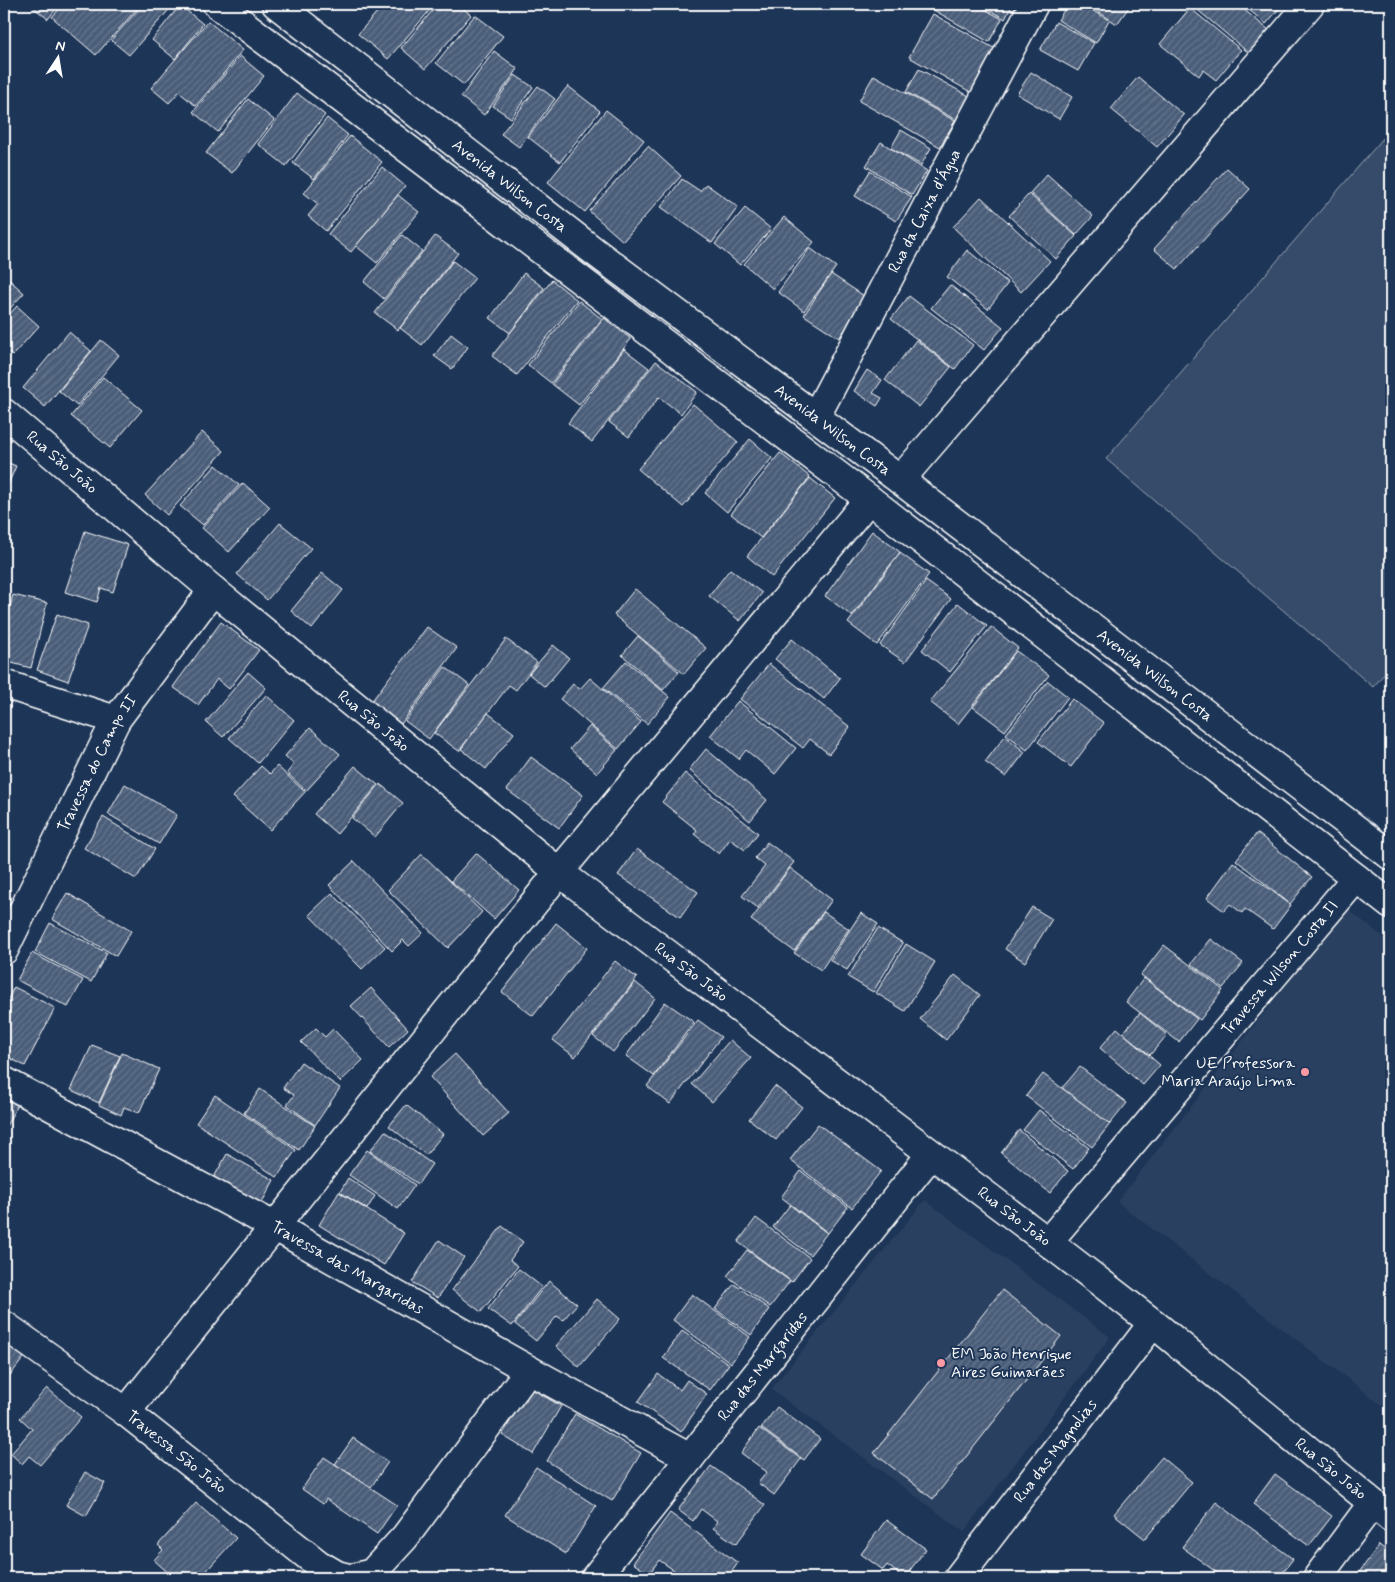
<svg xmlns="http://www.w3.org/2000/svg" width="1395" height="1582" font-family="Mynerve,sans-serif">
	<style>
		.built { fill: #2a4161 }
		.pitch { fill: #364b69; stroke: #9aa5b4 }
		.building { fill: url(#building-hatch); stroke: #fff }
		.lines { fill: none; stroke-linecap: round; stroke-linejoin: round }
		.minor-casing { stroke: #fff; stroke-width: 31 }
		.tertiary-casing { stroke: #fff; stroke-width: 31 }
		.minor { stroke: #1d3557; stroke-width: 28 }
		.tertiary { stroke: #1d3557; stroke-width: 28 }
		.poi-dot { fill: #ff9aa2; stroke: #1d3557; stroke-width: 2 }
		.labels { text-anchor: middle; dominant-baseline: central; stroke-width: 4; stroke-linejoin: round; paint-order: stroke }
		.street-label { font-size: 16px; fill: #fff; stroke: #1d3557 }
		.poi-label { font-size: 16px; fill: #fff; stroke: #1d3557; text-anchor: end }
	</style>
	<defs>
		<pattern id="building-hatch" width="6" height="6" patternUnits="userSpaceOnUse" patternTransform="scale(1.25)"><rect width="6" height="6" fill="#4a5d79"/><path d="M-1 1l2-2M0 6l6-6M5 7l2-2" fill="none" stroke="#65758d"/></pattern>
	</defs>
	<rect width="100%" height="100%" fill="#1d3557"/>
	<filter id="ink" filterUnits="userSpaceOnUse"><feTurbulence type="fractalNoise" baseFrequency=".02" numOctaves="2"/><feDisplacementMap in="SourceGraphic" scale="10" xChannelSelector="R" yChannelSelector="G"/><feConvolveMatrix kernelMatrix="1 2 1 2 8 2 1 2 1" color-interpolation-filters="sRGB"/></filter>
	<g filter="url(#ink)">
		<!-- built -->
		<g class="built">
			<path d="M1346,908L1391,943V1412L1117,1202Z"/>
			<path d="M925,1200L1110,1337L964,1532L771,1389Z"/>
		</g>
		<!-- pitch -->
		<path class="pitch" d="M1391,129V666L1373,687L1106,459Z"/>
		<!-- building -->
		<g class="building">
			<path d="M29,4H60L48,19Z"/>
			<path d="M64,4H141L96,55L52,17Z"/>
			<path d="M143,4H174L129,55L111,40Z"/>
			<path d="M384,4H435L388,59L358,34Z"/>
			<path d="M438,4H458L471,15L425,69L401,48Z"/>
			<path d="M935,4H976L1002,19L989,42L932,9Z"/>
			<path d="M979,4H1013L1005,19Z"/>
			<path d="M1068,4H1081L1109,20L1096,43L1058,20Z"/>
			<path d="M1086,4H1131L1117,24Z"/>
			<path d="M1195,4H1237L1270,31L1250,54L1193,6Z"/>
			<path d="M1242,4H1283L1266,24Z"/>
			<path d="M180,5L203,24L175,59L152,40Z"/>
			<path d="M1190,8L1241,50L1216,80L1203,70L1199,76L1160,44Z"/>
			<path d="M933,14L999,51L974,94L909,57Z"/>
			<path d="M475,15L503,36L464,85L436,63Z"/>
			<path d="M208,21L243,50L196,106L179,92L169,103L151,88Z"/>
			<path d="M1056,22L1094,43L1078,71L1040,50Z"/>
			<path d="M494,51L518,69L484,115L461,97Z"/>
			<path d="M240,56L264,76L218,132L193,112Z"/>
			<path d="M919,69L969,96L956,120L906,92Z"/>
			<path d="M1031,72L1072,97L1059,119L1017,94Z"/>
			<path d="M515,75L533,87L511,118L493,106Z"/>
			<path d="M874,75L955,121L940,147L859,101Z"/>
			<path d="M1138,77L1184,115L1157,147L1111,109Z"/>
			<path d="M538,86L555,99L519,147L501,134Z"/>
			<path d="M568,86L600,111L560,162L528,137Z"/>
			<path d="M297,93L325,115L286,166L258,144Z"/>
			<path d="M248,99L274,120L232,173L206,153Z"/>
			<path d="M606,110L644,140L585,212L548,182Z"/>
			<path d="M327,118L348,135L314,179L293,163Z"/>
			<path d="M901,130L931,148L921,165L891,148Z"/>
			<path d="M350,136L382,162L326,231L308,216L318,204L304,193Z"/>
			<path d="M881,142L927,171L912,195L866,166Z"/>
			<path d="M648,146L681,176L623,241L589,211Z"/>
			<path d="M382,167L405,186L351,252L328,234Z"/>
			<path d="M1227,168L1250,189L1177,269L1154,249Z"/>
			<path d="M870,171L912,197L896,221L855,196Z"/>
			<path d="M1047,174L1093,216L1076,235L1030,193Z"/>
			<path d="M682,179L700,191L706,184L738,207L712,243L661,207Z"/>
			<path d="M1029,194L1076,236L1056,259L1009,216Z"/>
			<path d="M398,195L419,212L377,263L356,246Z"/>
			<path d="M981,197L1050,261L1021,292L953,227Z"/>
			<path d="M745,208L771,229L740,265L715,244Z"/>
			<path d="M784,217L814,242L773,289L744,264Z"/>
			<path d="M402,235L422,251L384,299L364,282Z"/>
			<path d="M435,236L458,253L398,330L375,313Z"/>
			<path d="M810,248L836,267L804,311L778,292Z"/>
			<path d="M967,250L1008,283L988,309L947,277Z"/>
			<path d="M453,261L475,278L422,345L400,328Z"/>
			<path d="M524,273L544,288L510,333L490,318Z"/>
			<path d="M831,274L867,298L839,338L804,315Z"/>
			<path d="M4,275L24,293L4,315Z"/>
			<path d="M552,280L577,300L517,375L492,356Z"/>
			<path d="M950,285L1003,327L984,350L931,308Z"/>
			<path d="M909,296L973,345L955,369L891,319Z"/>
			<path d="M579,301L602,319L551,383L528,365Z"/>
			<path d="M17,306L39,326L12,356L4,348V320Z"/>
			<path d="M604,318L631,339L579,405L552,384Z"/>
			<path d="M69,332L91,351L45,407L23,388Z"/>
			<path d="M451,334L468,347L452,369L434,356Z"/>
			<path d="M101,340L119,355L77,406L59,391Z"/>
			<path d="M916,340L951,367L919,407L885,380Z"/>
			<path d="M624,349L649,368L592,442L568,423Z"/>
			<path d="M656,361L697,392L681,414L659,397L629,437L609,422Z"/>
			<path d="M867,370L882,380L873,393L882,398L877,406L854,391Z"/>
			<path d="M103,377L142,410L110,448L71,416Z"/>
			<path d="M693,404L738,442L683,507L638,469Z"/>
			<path d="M202,432L224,451L167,515L145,495Z"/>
			<path d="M750,439L772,458L727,512L705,493Z"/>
			<path d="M780,453L810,477L761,538L731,514Z"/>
			<path d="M4,461L16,466L4,494Z"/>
			<path d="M216,465L239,485L203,525L180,506Z"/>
			<path d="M810,478L835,498L772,577L747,556Z"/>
			<path d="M243,483L270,507L229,552L202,528Z"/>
			<path d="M280,523L311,548L267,600L237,574Z"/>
			<path d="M85,531L128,545L113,592L101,588L97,602L65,592Z"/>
			<path d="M872,531L900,552L852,616L825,596Z"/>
			<path d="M900,553L929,574L877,645L848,623Z"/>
			<path d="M730,569L762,593L740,621L709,596Z"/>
			<path d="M322,573L343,590L312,629L291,611Z"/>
			<path d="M926,581L951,599L905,662L880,645Z"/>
			<path d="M635,589L706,648L684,674L614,615Z"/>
			<path d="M13,595L47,603L31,668L4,661V630Z"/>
			<path d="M958,603L987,626L950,672L922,650Z"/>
			<path d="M57,614L88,625L68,681L37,670Z"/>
			<path d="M221,622L259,650L229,689L217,679L198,705L173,687Z"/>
			<path d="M427,627L457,648L401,724L371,702Z"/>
			<path d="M991,627L1018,648L958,724L930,702Z"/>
			<path d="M638,636L679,672L663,690L622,655Z"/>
			<path d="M506,639L537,662L516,690L509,685L459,751L434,733Z"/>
			<path d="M792,639L840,678L824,699L775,659Z"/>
			<path d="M553,645L569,658L545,687L529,674Z"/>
			<path d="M1016,651L1049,675L1005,731L973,707Z"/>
			<path d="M626,661L670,697L647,724L603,688Z"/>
			<path d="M769,664L850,727L829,754L810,739L803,748L740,699Z"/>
			<path d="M445,667L469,685L429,739L405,721Z"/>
			<path d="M248,672L266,688L223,737L206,722Z"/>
			<path d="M590,678L641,722L618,749L560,699L573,684L580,689Z"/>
			<path d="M1048,681L1068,697L1027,750L1006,734Z"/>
			<path d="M266,695L294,720L258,763L229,738Z"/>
			<path d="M1072,699L1104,723L1071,767L1038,742Z"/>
			<path d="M738,701L796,748L775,774L746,750L739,759L710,736Z"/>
			<path d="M488,713L514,733L486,769L461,749Z"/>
			<path d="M590,726L617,750L597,773L570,749Z"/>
			<path d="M310,728L340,754L306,791L287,773L294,764L285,756Z"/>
			<path d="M1005,736L1025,752L1006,777L985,762Z"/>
			<path d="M706,749L767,800L750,821L689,770Z"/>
			<path d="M531,757L583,795L559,828L507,790Z"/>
			<path d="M261,766L270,774L277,766L305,792L270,830L233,797Z"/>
			<path d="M355,766L378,785L337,834L314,814Z"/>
			<path d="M685,773L758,833L745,850L730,839L719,854L694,834L697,830L662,802Z"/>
			<path d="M125,784L177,815L159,844L108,814Z"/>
			<path d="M380,784L403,803L375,837L352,818Z"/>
			<path d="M103,817L155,849L136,879L84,848Z"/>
			<path d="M1257,833L1312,877L1290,904L1236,860Z"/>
			<path d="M767,842L794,862L758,908L742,896L765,866L755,858Z"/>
			<path d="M637,849L698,892L680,917L618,875Z"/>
			<path d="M476,853L519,890L494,919L451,881Z"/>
			<path d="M422,854L482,912L448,948L388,890Z"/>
			<path d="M354,861L423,933L409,946L403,940L392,951L329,885Z"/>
			<path d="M1233,862L1291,905L1273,929L1245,909L1242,913L1230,904L1224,911L1207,898Z"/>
			<path d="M790,868L832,900L794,951L751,920Z"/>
			<path d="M67,893L131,931L116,956L52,919Z"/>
			<path d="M332,893L385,947L362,969L309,915Z"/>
			<path d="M1032,907L1052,919L1025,962L1005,949Z"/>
			<path d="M824,912L849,929L821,970L794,953Z"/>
			<path d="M861,913L878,924L847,970L830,960Z"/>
			<path d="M50,923L107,953L91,982L35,952Z"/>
			<path d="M556,923L587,948L533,1016L502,992Z"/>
			<path d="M878,928L903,943L873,992L848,977Z"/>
			<path d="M1211,939L1243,963L1223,988L1191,964Z"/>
			<path d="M906,944L935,962L905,1011L876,993Z"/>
			<path d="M1164,945L1223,990L1200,1020L1141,975Z"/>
			<path d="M32,953L83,980L68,1007L17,980Z"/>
			<path d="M615,961L637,978L575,1057L553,1040Z"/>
			<path d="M955,975L980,995L946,1040L920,1019Z"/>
			<path d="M1144,978L1197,1019L1179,1042L1126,1002Z"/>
			<path d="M635,982L655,998L613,1052L593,1036Z"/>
			<path d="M14,987L55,1008L25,1066L4,1055V1007Z"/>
			<path d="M371,988L408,1029L389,1047L351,1006Z"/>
			<path d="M665,1002L694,1022L654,1076L626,1056Z"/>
			<path d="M1140,1013L1167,1035L1150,1055L1123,1033Z"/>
			<path d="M698,1020L721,1037L670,1104L647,1086Z"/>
			<path d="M316,1028L325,1037L333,1029L363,1060L340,1082L301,1042Z"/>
			<path d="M1117,1028L1160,1065L1143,1085L1100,1048Z"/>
			<path d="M730,1040L751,1058L712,1102L692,1084Z"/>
			<path d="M92,1045L120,1056L99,1103L71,1090Z"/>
			<path d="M122,1053L159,1069L139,1113L124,1107L121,1115L99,1105Z"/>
			<path d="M455,1054L509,1113L483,1136L430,1077Z"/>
			<path d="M301,1062L340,1088L315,1125L287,1105L294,1095L283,1088Z"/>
			<path d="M1080,1067L1127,1103L1110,1124L1062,1088Z"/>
			<path d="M1043,1074L1110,1124L1092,1147L1026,1096Z"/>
			<path d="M775,1086L802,1107L776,1140L749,1119Z"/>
			<path d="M260,1089L315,1126L299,1150L244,1113Z"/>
			<path d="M4,1094L19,1102L4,1130Z"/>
			<path d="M215,1095L296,1150L277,1177L196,1123Z"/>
			<path d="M406,1105L443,1134L426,1155L389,1126Z"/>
			<path d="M1039,1110L1089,1148L1073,1169L1023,1130Z"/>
			<path d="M818,1124L881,1171L852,1208L790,1160Z"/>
			<path d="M1019,1130L1068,1171L1050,1193L1001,1153Z"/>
			<path d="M385,1131L432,1164L418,1184L370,1151Z"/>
			<path d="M367,1150L415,1185L398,1209L349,1175Z"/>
			<path d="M227,1154L274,1180L260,1206L213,1179Z"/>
			<path d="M801,1171L848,1207L828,1233L781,1197Z"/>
			<path d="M348,1178L375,1196L367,1209L340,1192Z"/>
			<path d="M339,1192L404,1233L384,1265L319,1225Z"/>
			<path d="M790,1205L827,1233L810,1255L773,1227Z"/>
			<path d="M756,1218L810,1258L792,1282L738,1242Z"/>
			<path d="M502,1226L523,1242L510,1260L518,1266L481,1312L452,1290Z"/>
			<path d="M439,1240L464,1257L438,1298L412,1282Z"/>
			<path d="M747,1250L790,1281L770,1307L727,1276Z"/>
			<path d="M519,1269L542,1287L512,1326L488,1309Z"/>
			<path d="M549,1281L577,1304L563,1320L557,1316L536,1341L515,1324Z"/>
			<path d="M734,1284L769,1309L751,1335L715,1309Z"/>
			<path d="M1002,1290L1061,1336L933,1499L874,1453Z"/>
			<path d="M692,1294L750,1337L731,1363L673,1320Z"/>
			<path d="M597,1299L620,1319L579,1367L556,1346Z"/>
			<path d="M682,1331L729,1364L710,1390L663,1358Z"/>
			<path d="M4,1337L26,1355L4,1383Z"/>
			<path d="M658,1374L680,1390L687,1380L707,1394L681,1432L638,1402Z"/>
			<path d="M47,1388L81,1417L40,1465L29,1456L22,1464L11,1454L32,1429L20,1418Z"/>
			<path d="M530,1388L561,1406L533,1454L502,1435Z"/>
			<path d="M777,1407L820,1439L804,1460L761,1428Z"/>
			<path d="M575,1414L641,1453L612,1501L547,1461Z"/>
			<path d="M759,1428L801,1459L774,1495L758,1483L767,1472L741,1453Z"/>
			<path d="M353,1438L388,1462L371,1487L335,1464Z"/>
			<path d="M324,1457L397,1505L377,1534L326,1499L323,1504L302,1489Z"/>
			<path d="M1162,1457L1192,1482L1145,1539L1114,1514Z"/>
			<path d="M711,1466L765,1505L736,1544L713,1528L717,1521L701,1509L693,1521L678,1510Z"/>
			<path d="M536,1467L596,1506L566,1554L505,1515Z"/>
			<path d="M85,1472L105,1483L86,1516L66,1505Z"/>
			<path d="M1275,1474L1332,1516L1309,1546L1253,1504Z"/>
			<path d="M1216,1502L1293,1559L1278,1578H1224L1182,1547Z"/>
			<path d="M196,1503L236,1538L200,1578H174L154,1560L163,1550L158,1545Z"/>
			<path d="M670,1513L738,1563L727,1578H670L675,1571L659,1560L649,1574L633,1563Z"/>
			<path d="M886,1520L926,1549L904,1578L887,1565L883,1570L861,1554Z"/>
			<path d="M1379,1545L1391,1554V1578H1355Z"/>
			<path d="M271,1569L282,1578H263Z"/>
		</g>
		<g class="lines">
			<!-- minor casing -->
			<g class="minor-casing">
				<g id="minor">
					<path id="s1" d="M4,413L213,590L559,872L1048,1242L1153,1323L1391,1518"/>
					<path id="s2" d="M816,416L1034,4"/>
					<path d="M900,480L1310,4"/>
					<path d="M4,684L116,720"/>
					<path id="s3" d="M4,950L116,720L213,590"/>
					<path id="s4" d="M4,1081L274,1226L529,1370L690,1458"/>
					<path id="s5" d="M1048,1242L1356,878"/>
					<path id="s6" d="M4,1325L126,1412L318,1564L337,1575L349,1578"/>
					<path d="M126,1412L559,872L869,499"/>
					<path d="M352,1578L372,1573L405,1537L529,1370"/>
					<path id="s7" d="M595,1578L931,1154"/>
					<path id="s8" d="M958,1578L1153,1323"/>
					<path d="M1317,1578L1372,1504"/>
				</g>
			</g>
			<!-- tertiary casing -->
			<g class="tertiary-casing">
				<g id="tertiary">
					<path d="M217,4L869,499L1391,905"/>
					<path id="s9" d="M276,4L595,252L900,480L1391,856"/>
				</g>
			</g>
			<!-- minor -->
			<use href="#minor" class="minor"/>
			<!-- tertiary -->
			<use href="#tertiary" class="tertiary"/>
		</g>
	</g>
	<!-- markers -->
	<g class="poi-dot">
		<circle cx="1305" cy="1072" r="5"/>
		<circle cx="941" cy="1363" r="5"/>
	</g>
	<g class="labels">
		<!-- street labels -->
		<g class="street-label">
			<text stroke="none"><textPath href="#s9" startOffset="296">Avenida Wilson Costa</textPath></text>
			<text stroke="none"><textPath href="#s2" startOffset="232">Rua da Caixa d'Água</textPath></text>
			<text stroke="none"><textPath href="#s9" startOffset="701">Avenida Wilson Costa</textPath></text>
			<text stroke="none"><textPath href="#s1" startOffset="76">Rua São João</textPath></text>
			<text stroke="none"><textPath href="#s9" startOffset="1106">Avenida Wilson Costa</textPath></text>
			<text stroke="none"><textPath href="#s1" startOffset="481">Rua São João</textPath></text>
			<text stroke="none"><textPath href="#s3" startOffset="209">Travessa do Campo II</textPath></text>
			<text stroke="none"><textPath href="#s5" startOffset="359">Travessa Wilson Costa II</textPath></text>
			<text stroke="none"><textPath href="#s1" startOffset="886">Rua São João</textPath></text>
			<text stroke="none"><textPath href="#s1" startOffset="1291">Rua São João</textPath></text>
			<text stroke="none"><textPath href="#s4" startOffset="391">Travessa das Margaridas</textPath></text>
			<text stroke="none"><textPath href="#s7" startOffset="270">Rua das Margaridas</textPath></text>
			<text stroke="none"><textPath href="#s8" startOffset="160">Rua das Magnolias</textPath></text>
			<text stroke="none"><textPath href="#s6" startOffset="214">Travessa São João</textPath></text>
			<text stroke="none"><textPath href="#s1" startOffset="1696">Rua São João</textPath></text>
		</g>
		<!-- poi labels -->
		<g class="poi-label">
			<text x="1295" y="1063">UE Professora<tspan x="1295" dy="18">Maria Araújo Lima</tspan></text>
			<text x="951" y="1354" text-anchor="start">EM João Henrique<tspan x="951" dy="18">Aires Guimarães</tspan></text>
		</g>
	</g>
	<!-- margin -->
	<rect width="1395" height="1582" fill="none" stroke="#1d3557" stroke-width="20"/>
	<rect x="10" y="10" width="1375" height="1562" fill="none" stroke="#fff" stroke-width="2" filter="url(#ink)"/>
	<!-- north arrow -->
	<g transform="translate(58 58) rotate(12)" stroke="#1d3557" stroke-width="4" paint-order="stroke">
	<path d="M0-4L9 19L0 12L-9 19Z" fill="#ffffff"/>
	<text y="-8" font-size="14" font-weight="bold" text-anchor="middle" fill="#ffffff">N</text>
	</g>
</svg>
